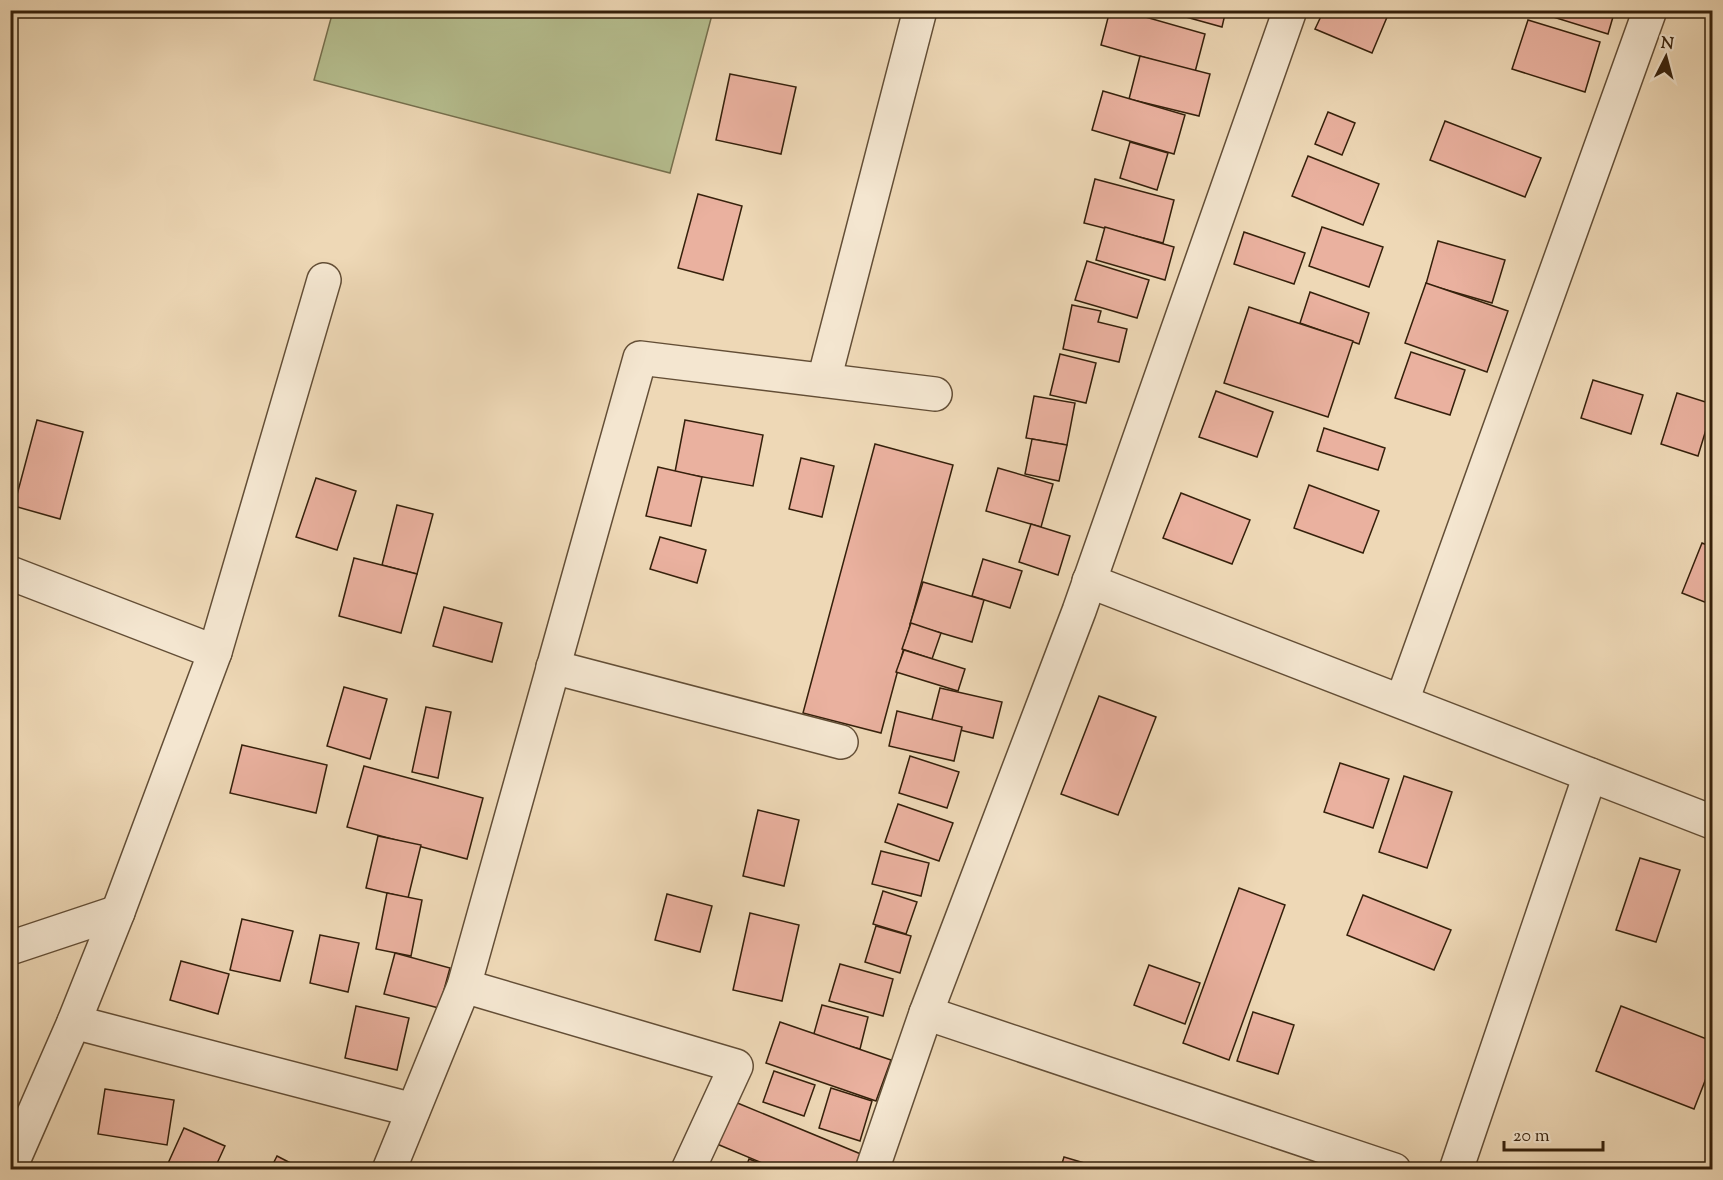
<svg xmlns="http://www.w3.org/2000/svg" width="1723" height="1180" font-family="'Sorts Mill Goudy',serif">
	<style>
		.green { fill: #b6bf90; stroke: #76704e; stroke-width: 1.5 }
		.building { fill: #eab19f; stroke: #35200b; stroke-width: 1.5 }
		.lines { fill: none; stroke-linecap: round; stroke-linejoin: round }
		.street-casing { stroke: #634e36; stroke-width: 36 }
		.street { stroke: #f4e6d0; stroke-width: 33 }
	</style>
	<rect width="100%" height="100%" fill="#eed8b6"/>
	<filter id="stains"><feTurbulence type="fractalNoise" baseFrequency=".00333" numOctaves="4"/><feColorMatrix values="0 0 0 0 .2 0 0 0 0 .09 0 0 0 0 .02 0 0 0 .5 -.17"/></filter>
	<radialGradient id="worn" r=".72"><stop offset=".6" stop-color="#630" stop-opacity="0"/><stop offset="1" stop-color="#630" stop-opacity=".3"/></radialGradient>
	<!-- green -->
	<path class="green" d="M333,11V10L713,11L670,173L314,80Z"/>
	<!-- building -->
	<g class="building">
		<path d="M1110,10H1121L1205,34L1195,72L1101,45Z"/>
		<path d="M1169,10H1226L1222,27L1168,12Z"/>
		<path d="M1324,10H1390L1372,53L1315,29Z"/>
		<path d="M1537,10H1615L1608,34L1537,12Z"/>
		<path d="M1528,20L1600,42L1585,92L1512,69Z"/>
		<path d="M1140,56L1210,74L1199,116L1129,99Z"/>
		<path d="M730,74L796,87L781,154L716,140Z"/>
		<path d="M1103,91L1185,115L1174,154L1092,130Z"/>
		<path d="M1328,112L1355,123L1342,155L1315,144Z"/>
		<path d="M1445,121L1541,158L1525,197L1430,160Z"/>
		<path d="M1130,142L1168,153L1157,190L1120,178Z"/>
		<path d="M1308,156L1379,184L1363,225L1292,196Z"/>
		<path d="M1095,179L1174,200L1163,243L1084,223Z"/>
		<path d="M698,194L742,206L723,280L678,268Z"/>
		<path d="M1105,227L1174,247L1165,280L1096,260Z"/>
		<path d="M1322,227L1383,247L1369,287L1309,266Z"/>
		<path d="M1244,232L1305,253L1294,284L1234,264Z"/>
		<path d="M1438,241L1505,260L1492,303L1426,284Z"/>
		<path d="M1087,261L1149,280L1137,318L1075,300Z"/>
		<path d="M1426,283L1508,311L1487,372L1405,343Z"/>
		<path d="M1310,292L1369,313L1359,344L1300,323Z"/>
		<path d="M1072,305L1101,311L1098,322L1127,329L1119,362L1063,349Z"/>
		<path d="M1249,307L1353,341L1328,417L1224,383Z"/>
		<path d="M1411,352L1465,370L1450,415L1395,398Z"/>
		<path d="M1060,354L1096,363L1086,403L1050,395Z"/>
		<path d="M1593,380L1643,395L1631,434L1581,418Z"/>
		<path d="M1216,391L1273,412L1257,457L1199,437Z"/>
		<path d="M1677,393L1712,404V410L1698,456L1661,444Z"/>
		<path d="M1034,396L1075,403L1067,445L1026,438Z"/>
		<path d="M37,420L83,432L60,519L14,506Z"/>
		<path d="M685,420L763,435L753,486L675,472Z"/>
		<path d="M1324,428L1385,448L1378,470L1317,451Z"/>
		<path d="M1032,439L1067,445L1059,481L1025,474Z"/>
		<path d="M875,444L953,465L881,733L803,713Z"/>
		<path d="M801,458L834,466L822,517L789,509Z"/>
		<path d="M658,467L702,477L691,526L646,516Z"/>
		<path d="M998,468L1053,484L1041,527L986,511Z"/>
		<path d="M316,478L356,491L337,550L296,537Z"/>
		<path d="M1309,485L1379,511L1363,553L1294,528Z"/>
		<path d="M1181,493L1250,520L1232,564L1163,538Z"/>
		<path d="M397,505L433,514L417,574L382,565Z"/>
		<path d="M1031,524L1070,536L1058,575L1019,562Z"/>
		<path d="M660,537L706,550L697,583L650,569Z"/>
		<path d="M1702,543L1712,547V605L1682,593Z"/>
		<path d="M354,558L417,574L401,633L339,616Z"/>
		<path d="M983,559L1022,571L1010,608L972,596Z"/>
		<path d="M923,582L984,600L972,642L910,624Z"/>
		<path d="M444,607L502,623L492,662L433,646Z"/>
		<path d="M911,623L941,633L932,659L902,649Z"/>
		<path d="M904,650L965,669L958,691L896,672Z"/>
		<path d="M344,687L387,699L370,759L327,746Z"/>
		<path d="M940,688L1002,702L993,738L931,723Z"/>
		<path d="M1099,696L1156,717L1118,815L1061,794Z"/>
		<path d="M426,707L451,712L438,778L412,772Z"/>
		<path d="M897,711L962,727L954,761L889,746Z"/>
		<path d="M242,745L327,765L316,813L230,793Z"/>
		<path d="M910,756L959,772L947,808L899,793Z"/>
		<path d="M1340,763L1389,779L1373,828L1324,812Z"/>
		<path d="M364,766L483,798L467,859L347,827Z"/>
		<path d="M1404,776L1452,792L1427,868L1379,852Z"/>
		<path d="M898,804L953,823L939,861L885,842Z"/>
		<path d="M758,810L799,820L784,886L743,876Z"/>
		<path d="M378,836L421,845L408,898L366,888Z"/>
		<path d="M881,851L929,863L921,896L872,884Z"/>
		<path d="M1640,858L1680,870L1656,942L1616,930Z"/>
		<path d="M1239,888L1285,905L1229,1060L1183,1043Z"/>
		<path d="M883,891L917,902L906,934L873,924Z"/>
		<path d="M387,893L422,900L411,956L376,949Z"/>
		<path d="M667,894L712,906L700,952L655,940Z"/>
		<path d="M1363,895L1451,930L1434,970L1347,935Z"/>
		<path d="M750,913L799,925L782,1001L733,990Z"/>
		<path d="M242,919L293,931L280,981L230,970Z"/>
		<path d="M876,926L911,936L900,973L865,962Z"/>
		<path d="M320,935L359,943L348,992L310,983Z"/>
		<path d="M395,953L450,968L439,1008L384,994Z"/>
		<path d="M181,961L229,974L218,1014L170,1000Z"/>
		<path d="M840,964L893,979L883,1016L829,1001Z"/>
		<path d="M1149,965L1200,983L1185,1024L1134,1005Z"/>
		<path d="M822,1005L868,1017L860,1049L813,1037Z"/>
		<path d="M356,1006L409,1018L397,1070L345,1058Z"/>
		<path d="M1621,1006L1712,1041V1063L1694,1109L1596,1071Z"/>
		<path d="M1253,1012L1294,1025L1278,1074L1237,1061Z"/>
		<path d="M780,1022L891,1060L876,1101L766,1063Z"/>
		<path d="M774,1071L815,1085L804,1116L763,1102Z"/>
		<path d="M831,1088L872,1101L860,1141L819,1128Z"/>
		<path d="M105,1089L174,1100L167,1145L98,1134Z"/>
		<path d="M735,1102L868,1157L863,1170H779L717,1144Z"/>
		<path d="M184,1128L225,1146L214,1170H165Z"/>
		<path d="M277,1156L304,1170H270Z"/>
		<path d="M1064,1157L1108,1170H1060Z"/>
		<path d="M749,1159L777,1170H745Z"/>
	</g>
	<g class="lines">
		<!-- street casing -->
		<g class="street-casing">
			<g id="street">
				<path d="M824,380L920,10"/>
				<path d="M10,573L215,652"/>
				<path d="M1089,581L1712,822"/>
				<path d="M553,667L841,742"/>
				<path d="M1402,701L1650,10"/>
				<path d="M10,948L118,912"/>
				<path d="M464,986L736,1066L688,1170"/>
				<path d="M926,1013L1394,1170"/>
				<path d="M74,1022L413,1110"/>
				<path d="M10,1168L74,1022L118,912L215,652L324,280"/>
				<path d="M389,1170L464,986L640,358L935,394"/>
				<path d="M872,1170L926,1013L1079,611L1290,10"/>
				<path d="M1456,1170L1590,775"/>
			</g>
		</g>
		<!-- street -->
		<use href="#street" class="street"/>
	</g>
	<!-- margin -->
	<rect width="1723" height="1180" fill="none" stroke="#eed8b6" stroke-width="36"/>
	<rect x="12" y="12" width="1699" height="1156" fill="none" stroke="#35200b" stroke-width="3"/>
	<rect x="18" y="18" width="1687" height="1144" fill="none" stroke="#35200b" stroke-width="1.5"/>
	<!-- north arrow -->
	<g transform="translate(1666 57) rotate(6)" stroke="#f4e6d0" stroke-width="4.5" paint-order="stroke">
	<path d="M0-4.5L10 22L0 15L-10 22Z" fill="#35200b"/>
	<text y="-9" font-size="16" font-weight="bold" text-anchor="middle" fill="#35200b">N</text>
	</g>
	<!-- scale -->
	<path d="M1504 1141v9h99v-9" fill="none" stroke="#35200b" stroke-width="3"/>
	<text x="1513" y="1141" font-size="18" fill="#35200b" stroke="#f4e6d0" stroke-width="4.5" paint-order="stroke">20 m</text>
	<rect width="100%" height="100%" filter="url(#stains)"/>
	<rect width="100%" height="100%" fill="url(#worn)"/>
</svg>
